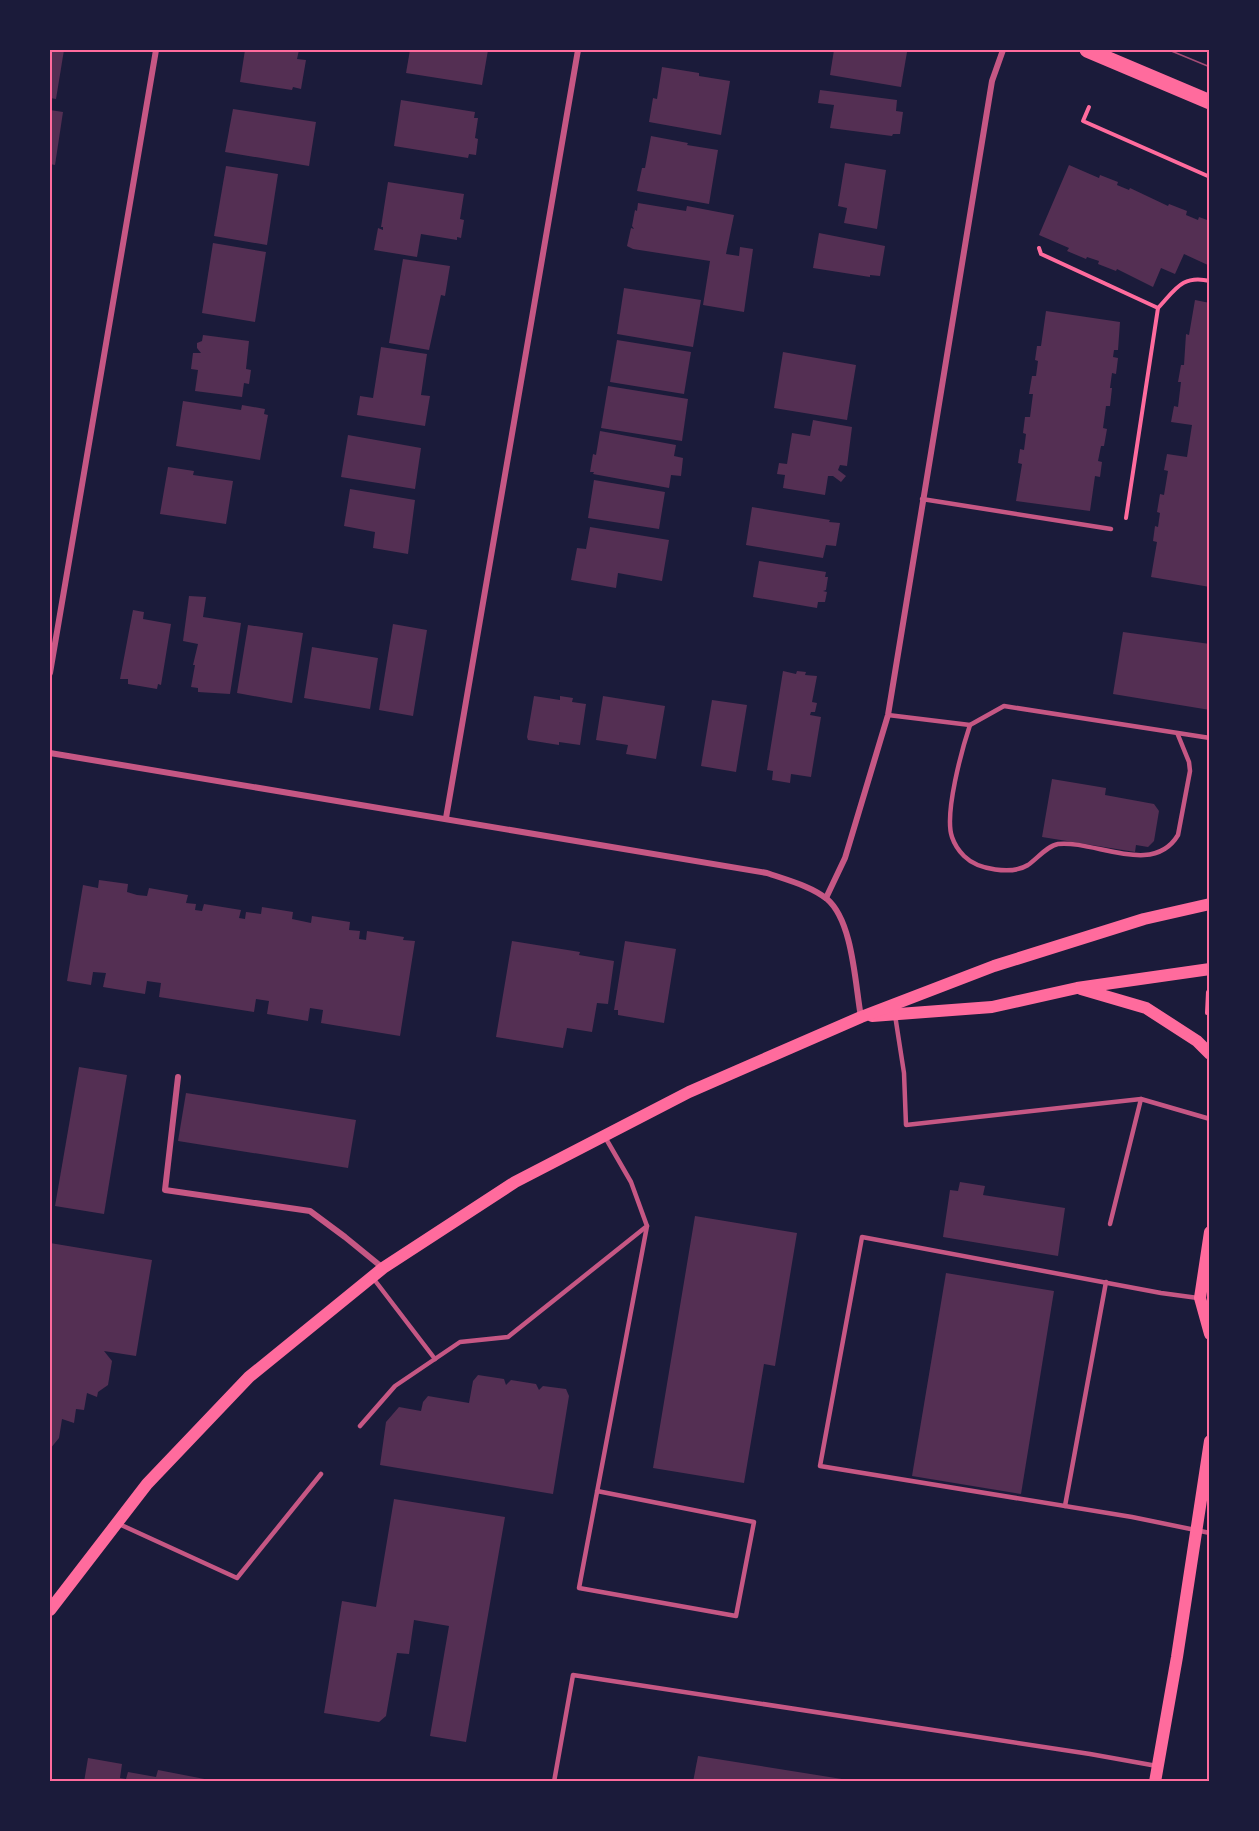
<svg xmlns="http://www.w3.org/2000/svg" width="1259" height="1831" font-family="'Times New Roman',serif">
	<style>
		.building { fill: #542f53 }
		.lines { fill: none; stroke-linecap: round; stroke-linejoin: round }
		.path { stroke: #ff6b9d; stroke-width: 4 }
		.service { stroke: #c65784; stroke-width: 4.5 }
		.minor { stroke: #c65784; stroke-width: 6 }
		.secondary { stroke: #ff6b9d; stroke-width: 12 }
		.primary { stroke: #ff6b9d; stroke-width: 15 }
		.tram { stroke: #a44b75; stroke-width: 1.5 }
		.neatline { fill: none; stroke: #ff6b9d; stroke-width: 2 }
	</style>
	<rect width="100%" height="100%" fill="#1b1b3a"/>
	<!-- building -->
	<g class="building">
		<path d="M50,50H64L56,99L50,98Z"/>
		<path d="M245,50H299L297,59L306,60L301,89L293,87L292,90L240,82Z"/>
		<path d="M410,50H488L482,85L406,73Z"/>
		<path d="M834,50H895L907,52L901,87L830,75Z"/>
		<path d="M662,67L699,73V76L730,81L721,135L649,122L653,98L657,99Z"/>
		<path d="M820,90L897,100L896,111L903,112L900,134H893L892,136L830,128L834,105L818,103Z"/>
		<path d="M401,100L475,112L474,118H478L475,138L478,139L476,155L469,154L468,158L394,146Z"/>
		<path d="M233,109L316,122L309,166L225,152Z"/>
		<path d="M50,110L63,112L55,165L50,164Z"/>
		<path d="M651,136L688,143L687,145L718,150L709,204L637,191L642,168H645Z"/>
		<path d="M845,163L886,170L877,229L844,223L847,208L838,206Z"/>
		<path d="M1069,165L1099,178L1100,175L1118,182L1117,185L1129,190L1130,188L1168,206L1169,204L1187,211L1186,215L1198,220L1199,217L1210,221V266L1184,254L1175,274L1161,268L1153,287L1117,269L1116,271L1098,264L1099,261L1087,257L1086,259L1067,251L1069,248L1039,235Z"/>
		<path d="M226,166L278,174L267,245L214,236Z"/>
		<path d="M388,182L464,194L460,219L464,220L461,238L457,237V240L421,234L417,257L374,250L378,228L383,230V227H381Z"/>
		<path d="M638,203L686,211L687,206L734,215L726,254L739,256L740,247L753,249L744,312L703,305L710,261L633,249L627,246L631,228L634,229L632,226L635,210L637,211Z"/>
		<path d="M819,233L885,246L880,276L870,275V277L813,268Z"/>
		<path d="M213,243L266,252L255,322L202,313Z"/>
		<path d="M403,259L450,266L445,296L441,295L429,350L389,343Z"/>
		<path d="M624,288L701,300L693,347L617,334Z"/>
		<path d="M1195,300L1210,303V587L1151,577L1157,542L1153,541L1155,526L1158,527L1160,513L1157,512L1160,494L1164,495L1168,471L1164,470L1167,454L1187,457L1192,425L1171,422L1174,406L1178,407L1181,382H1178L1181,365H1184L1186,334L1189,335Z"/>
		<path d="M1046,311L1120,322L1118,350H1114L1113,357L1118,358L1116,374L1112,373L1110,388H1112L1110,406H1106L1103,428L1107,429L1104,446H1101L1098,461L1102,462L1100,477L1095,476L1090,511L1016,501L1022,464L1018,463L1020,449L1024,450L1026,434L1023,433L1025,417H1030L1033,394H1029L1032,376H1036L1038,361L1035,360L1037,346H1041Z"/>
		<path d="M203,335L249,341L246,369L251,370L249,384L244,383L242,397L195,391L198,370L191,369L193,353H201L197,348V343L202,341Z"/>
		<path d="M617,340L691,352L684,394L610,382Z"/>
		<path d="M381,347L427,354L421,395L430,396L425,426L357,415L360,396L373,398Z"/>
		<path d="M783,352L856,365L847,420L774,408Z"/>
		<path d="M608,386L688,399L682,441L601,428Z"/>
		<path d="M183,401L241,410L242,405L265,409L264,414L268,415L260,460L176,446Z"/>
		<path d="M813,420L852,427L847,466L840,465L838,470L846,476L841,482L833,476H828L825,495L783,488L785,475L777,474L779,463L787,464L792,433L810,436Z"/>
		<path d="M600,431L676,445L674,456L683,458L681,476L671,475L669,488L593,474L594,472H590L593,454L596,455Z"/>
		<path d="M348,435L421,448L415,489L341,477Z"/>
		<path d="M168,467L194,471L193,475L233,481L226,524L160,514Z"/>
		<path d="M594,480L665,492L659,529L588,518Z"/>
		<path d="M350,489L415,500L408,554L373,548L375,532L344,526Z"/>
		<path d="M752,507L830,520L829,522L840,523L836,546L826,545L823,558L746,545Z"/>
		<path d="M590,527L669,540L662,581L618,573L616,588L571,580L577,548L586,549Z"/>
		<path d="M759,561L826,572L825,577H828L826,590L823,591L827,592L825,602H818L817,608L753,597Z"/>
		<path d="M189,596L206,597L203,617L241,623L230,694L198,692V688L191,687L195,665H193L198,644L183,641Z"/>
		<path d="M133,610L144,612L143,619L171,624L161,685L158,684L157,689L128,684V679H120Z"/>
		<path d="M393,624L427,630L413,716L379,710Z"/>
		<path d="M248,625L303,633L292,703L237,693Z"/>
		<path d="M1123,632L1210,644V710L1113,694Z"/>
		<path d="M312,647L378,658L370,709L304,698Z"/>
		<path d="M783,671L796,674L797,671L806,672L805,675L817,676L812,702L817,703L815,712H811L810,715L821,717L811,777L791,774L790,783L772,780L773,771L767,770Z"/>
		<path d="M534,696L560,700V696L573,698L572,702L586,704L580,745L559,742V745L528,740L527,737Z"/>
		<path d="M603,696L665,706L656,759L626,754L628,745L596,740Z"/>
		<path d="M712,700L747,705L736,772L701,766Z"/>
		<path d="M1052,779L1106,788L1105,795L1154,804L1159,811L1154,841L1148,847L1136,845L1135,852L1042,837Z"/>
		<path d="M99,880L128,884L127,892L137,895L147,896L149,888L188,895L186,903L196,904L195,910L202,911L204,904L241,910L239,918L245,919L246,912L261,914L262,907L293,912L292,919L311,923L312,916L350,922L349,930L360,931L359,939L366,940L367,931L404,937L403,940L415,941L400,1036L321,1023L323,1010L310,1008L308,1021L267,1014L269,1001L256,999L254,1012L159,997L161,983L147,981L145,994L103,987L106,973L93,972L91,985L67,981L83,885L98,888Z"/>
		<path d="M512,941L580,952L579,955L614,961L608,1004L597,1003L592,1032L567,1028L563,1048L496,1037Z"/>
		<path d="M625,941L676,949L664,1023L618,1015V1010H614Z"/>
		<path d="M79,1067L127,1075L104,1214L55,1206Z"/>
		<path d="M186,1093L356,1120L348,1168L178,1141Z"/>
		<path d="M960,1182L985,1186L983,1195L1065,1208L1058,1256L943,1237L950,1190L958,1191Z"/>
		<path d="M695,1216L797,1233L775,1366L764,1364L744,1483L653,1468Z"/>
		<path d="M50,1243L152,1260L136,1356L104,1351L112,1361L108,1385L98,1392L97,1397L87,1393L84,1410L76,1409L74,1423L62,1419L59,1438L50,1449Z"/>
		<path d="M946,1273L1054,1291L1021,1494L912,1476Z"/>
		<path d="M478,1375L504,1379L506,1385L511,1380L536,1384L539,1390L543,1386L566,1389L569,1396L553,1494L380,1465L386,1422L399,1407L421,1411L423,1402L428,1396L469,1403L473,1381Z"/>
		<path d="M394,1499L505,1517L466,1742L430,1736L449,1626L414,1620L409,1654L397,1653L386,1716L379,1722L324,1713L342,1601L376,1607Z"/>
		<path d="M698,1756L848,1780V1782H693Z"/>
		<path d="M88,1758L122,1764L120,1778L126,1779L128,1772L156,1777L158,1770L220,1782H84Z"/>
	</g>
	<g class="lines">
		<!-- path -->
		<g class="path">
			<path d="M1089,107L1083,121L1210,177"/>
			<path d="M1039,248L1041,254L1158,308C1175,290 1182,274 1210,281"/>
			<path d="M1126,518L1158,308"/>
			<path d="M1207,1013L1208,992"/>
		</g>
		<!-- service -->
		<g class="service">
			<path d="M922,499L1111,529"/>
			<path d="M888,715L970,725L1004,706L1210,738"/>
			<path d="M970,725C962,749 944,814 952,837C954,843 959,851 964,856C978,870 1012,875 1028,865C1037,859 1047,846 1058,844C1095,840 1153,877 1178,835L1190,771L1189,762L1178,735"/>
			<path d="M895,1015L904,1073L906,1125L1141,1099L1210,1119"/>
			<path d="M1110,1224L1141,1099"/>
			<path d="M373,1278L435,1359"/>
			<path d="M1198,1298L1161,1293L862,1237L820,1466L1132,1517L1210,1533"/>
			<path d="M360,1426L395,1386L460,1342L508,1337L647,1226L631,1182L605,1137"/>
			<path d="M597,1491L754,1522L736,1616L579,1588L647,1226"/>
			<path d="M1065,1506L1106,1282"/>
			<path d="M119,1524L237,1578L321,1474"/>
			<path d="M554,1782L573,1675L1090,1754L1157,1766"/>
		</g>
		<!-- minor -->
		<g class="minor">
			<path d="M50,673L156,50"/>
			<path d="M50,753L767,873C787,880 811,886 827,899C853,921 855,984 861,1017"/>
			<path d="M446,818L578,50"/>
			<path d="M826,898L845,858L888,715L992,81L1003,50"/>
			<path d="M178,1077L165,1190L310,1211L345,1237L383,1268"/>
		</g>
		<!-- secondary -->
		<g class="secondary">
			<path d="M1081,989L1146,1008L1197,1041L1210,1054"/>
			<path d="M872,1016L992,1007L1077,988L1210,969"/>
			<path d="M1210,1232L1200,1298L1210,1334"/>
			<path d="M50,1610L147,1484L249,1377L383,1268L515,1182L689,1092L861,1017L994,966L1144,919L1210,904"/>
			<path d="M1155,1782L1177,1657L1210,1441"/>
		</g>
		<!-- primary -->
		<path class="primary" d="M1087,50L1210,102"/>
		<!-- tram -->
		<path class="tram" d="M1169,50L1210,67"/>
	</g>
	<!-- border -->
	<rect width="1259" height="1831" fill="none" stroke="#1b1b3a" stroke-width="102"/>
	<rect x="51" y="51" width="1157" height="1729" class="neatline"/>
</svg>
